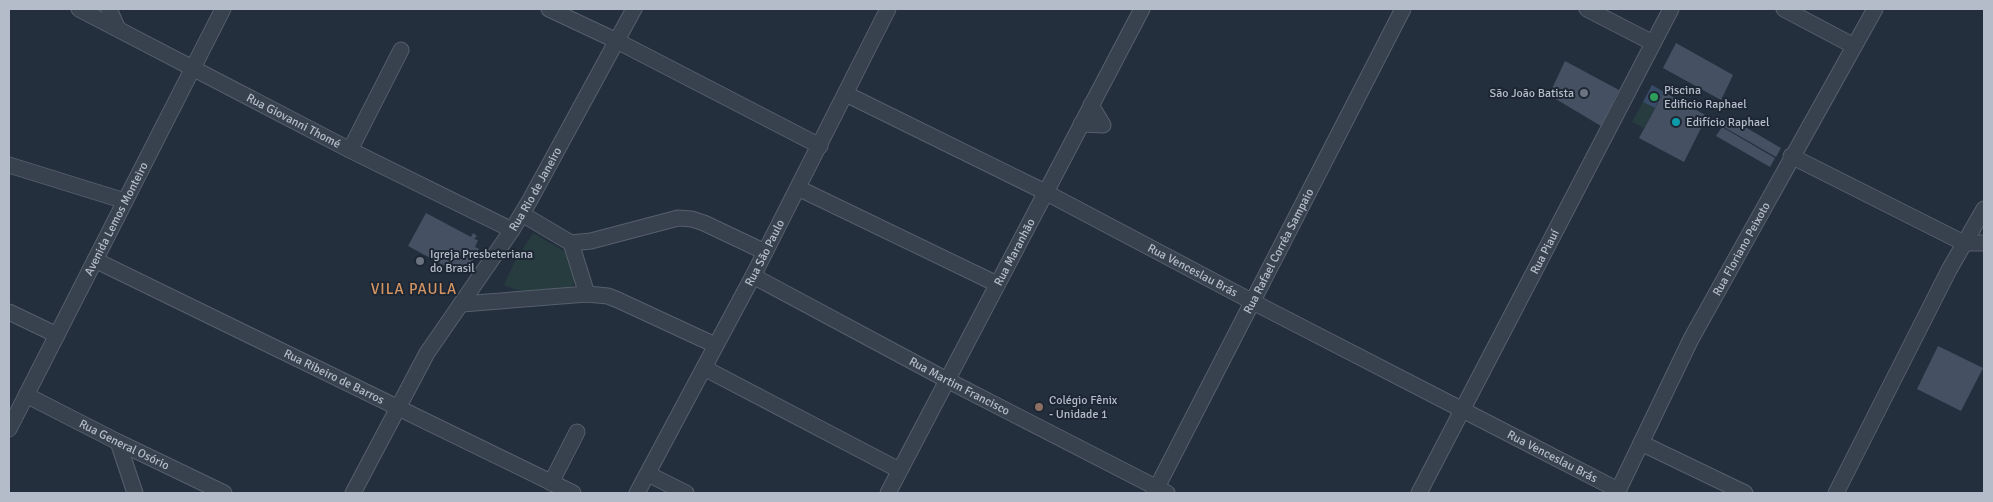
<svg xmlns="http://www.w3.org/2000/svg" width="1993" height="502" font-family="Signika,sans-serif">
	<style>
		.green { fill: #263c3f }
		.water { fill: #394c67 }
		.building { fill: #455162 }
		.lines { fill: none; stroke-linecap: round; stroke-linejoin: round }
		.minor-casing { stroke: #565f6c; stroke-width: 17 }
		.minor { stroke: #38414e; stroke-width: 15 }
		.worship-dot { fill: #6b7280; stroke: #1d2633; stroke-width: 2 }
		.leisure-dot { fill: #2e9e5b; stroke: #1d2633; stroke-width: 2 }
		.culture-dot { fill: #0f9aa8; stroke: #1d2633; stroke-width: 2 }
		.education-dot { fill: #8d6e63; stroke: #1d2633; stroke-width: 2 }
		.labels { text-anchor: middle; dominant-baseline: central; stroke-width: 4; stroke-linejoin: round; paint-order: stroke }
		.poi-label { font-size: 12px; fill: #b4bcc9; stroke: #1d2633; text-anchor: start }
		.street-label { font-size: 12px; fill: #b4bcc9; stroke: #1d2633 }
		.quarter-label { font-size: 15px; letter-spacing: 1px; fill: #d59563; stroke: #1d2633 }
	</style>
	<rect width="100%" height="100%" fill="#242f3e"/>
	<!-- green -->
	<g class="green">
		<path d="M1643,102L1655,108L1644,128L1632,122Z"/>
		<path d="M533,233L569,254L577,279L570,289C544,292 529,296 504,285L514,263Z"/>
	</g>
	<!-- water -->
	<path class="water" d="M1652,85L1664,92L1655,108L1643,102Z"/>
	<!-- building -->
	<g class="building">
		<path d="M1676,43L1733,75L1721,100L1663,68Z"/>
		<path d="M1565,61L1619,90L1601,126L1549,95Z"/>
		<path d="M1664,92L1707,116L1684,162L1639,138Z"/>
		<path d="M1728,117L1781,148L1776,157L1722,126Z"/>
		<path d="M1722,127L1775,158L1770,167L1716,136Z"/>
		<path d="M426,213L471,237L473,233L477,236L474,239L478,240L475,247L479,249L466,272L458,273L408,246Z"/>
		<path d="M1938,346L1983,368L1961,411L1917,389Z"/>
	</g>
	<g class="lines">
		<!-- minor casing -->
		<g class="minor-casing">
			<g id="minor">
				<path id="s1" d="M79,9L350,150L512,230"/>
				<path d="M109,9L118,29"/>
				<path d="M549,9L617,41L820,146"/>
				<path d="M1587,9L1653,43"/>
				<path d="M1784,9L1854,46"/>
				<path id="s2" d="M846,94L1045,192L1253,302L1618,490"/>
				<path d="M1081,124L1103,125L1091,105"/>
				<path d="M350,150L401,50"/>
				<path d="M1791,156L1964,243H1984"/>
				<path d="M9,165L125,201"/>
				<path d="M798,188L997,284"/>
				<path d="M522,214L571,243L591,241L678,218L692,219L704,223L765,252"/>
				<path d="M571,243L587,294"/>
				<path id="s3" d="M95,260L573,493"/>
				<path id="s4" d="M753,276L947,380L1167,493"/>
				<path d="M462,304L587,294L608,296L618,300L715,345"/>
				<path d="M9,312L57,335"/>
				<path d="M704,368L899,470"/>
				<path id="s5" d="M26,395L118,442L224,493"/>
				<path id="s6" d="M9,429L223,9"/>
				<path d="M118,442L135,493"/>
				<path d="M1641,443L1745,493"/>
				<path d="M648,474L686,493"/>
				<path d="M551,483L577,432"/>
				<path id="s7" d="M353,493L427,353L512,230L530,200L634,9"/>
				<path id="s8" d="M637,493L753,276L888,9"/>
				<path id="s9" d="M888,493L1142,9"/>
				<path id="s10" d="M1154,493L1403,9"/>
				<path id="s11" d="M1419,493L1671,9"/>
				<path id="s12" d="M1617,493L1691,339L1875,9"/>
				<path d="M1836,493L1949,270L1984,209"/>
			</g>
		</g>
		<!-- minor -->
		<use href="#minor" class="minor"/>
	</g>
	<!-- markers -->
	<g class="worship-dot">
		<circle cx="1584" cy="93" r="5"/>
		<circle cx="420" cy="261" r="5"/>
	</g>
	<circle class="leisure-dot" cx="1654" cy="97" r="5"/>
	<circle class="culture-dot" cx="1676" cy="122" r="5"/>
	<circle class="education-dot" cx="1039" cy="407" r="5"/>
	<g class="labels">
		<!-- poi labels -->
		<g class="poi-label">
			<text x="1664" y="90">Piscina<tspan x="1664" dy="14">Edificio Raphael</tspan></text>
			<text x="1574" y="93" text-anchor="end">São João Batista</text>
			<text x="1686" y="122">Edifício Raphael</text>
			<text x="430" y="254">Igreja Presbeteriana<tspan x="430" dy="14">do Brasil</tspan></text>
			<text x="1049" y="400">Colégio Fênix<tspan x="1049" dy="14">- Unidade 1</tspan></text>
		</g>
		<!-- street labels -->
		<g class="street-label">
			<text stroke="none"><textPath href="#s1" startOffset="242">Rua Giovanni Thomé</textPath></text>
			<text stroke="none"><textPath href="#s7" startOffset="355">Rua Rio de Janeiro</textPath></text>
			<text stroke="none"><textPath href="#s6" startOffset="236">Avenida Lemos Monteiro</textPath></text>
			<text stroke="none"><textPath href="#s12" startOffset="274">Rua Floriano Peixoto</textPath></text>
			<text stroke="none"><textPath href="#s9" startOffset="272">Rua Maranhão</textPath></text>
			<text stroke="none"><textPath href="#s10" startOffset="272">Rua Rafael Corrêa Sampaio</textPath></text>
			<text stroke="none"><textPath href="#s11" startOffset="272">Rua Piauí</textPath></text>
			<text stroke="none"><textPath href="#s8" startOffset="272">Rua São Paulo</textPath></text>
			<text stroke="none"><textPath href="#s2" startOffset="389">Rua Venceslau Brás</textPath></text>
			<text stroke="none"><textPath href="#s3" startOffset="266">Rua Ribeiro de Barros</textPath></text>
			<text stroke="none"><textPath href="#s4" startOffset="234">Rua Martim Francisco</textPath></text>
			<text stroke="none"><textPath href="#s5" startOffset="110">Rua General Osório</textPath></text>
			<text stroke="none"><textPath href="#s2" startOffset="794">Rua Venceslau Brás</textPath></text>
		</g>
		<!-- quarter labels -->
		<g class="quarter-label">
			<text x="414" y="289">VILA PAULA</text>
		</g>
	</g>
	<!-- border -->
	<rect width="1993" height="502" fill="none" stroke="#b4bcc9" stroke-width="20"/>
</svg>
